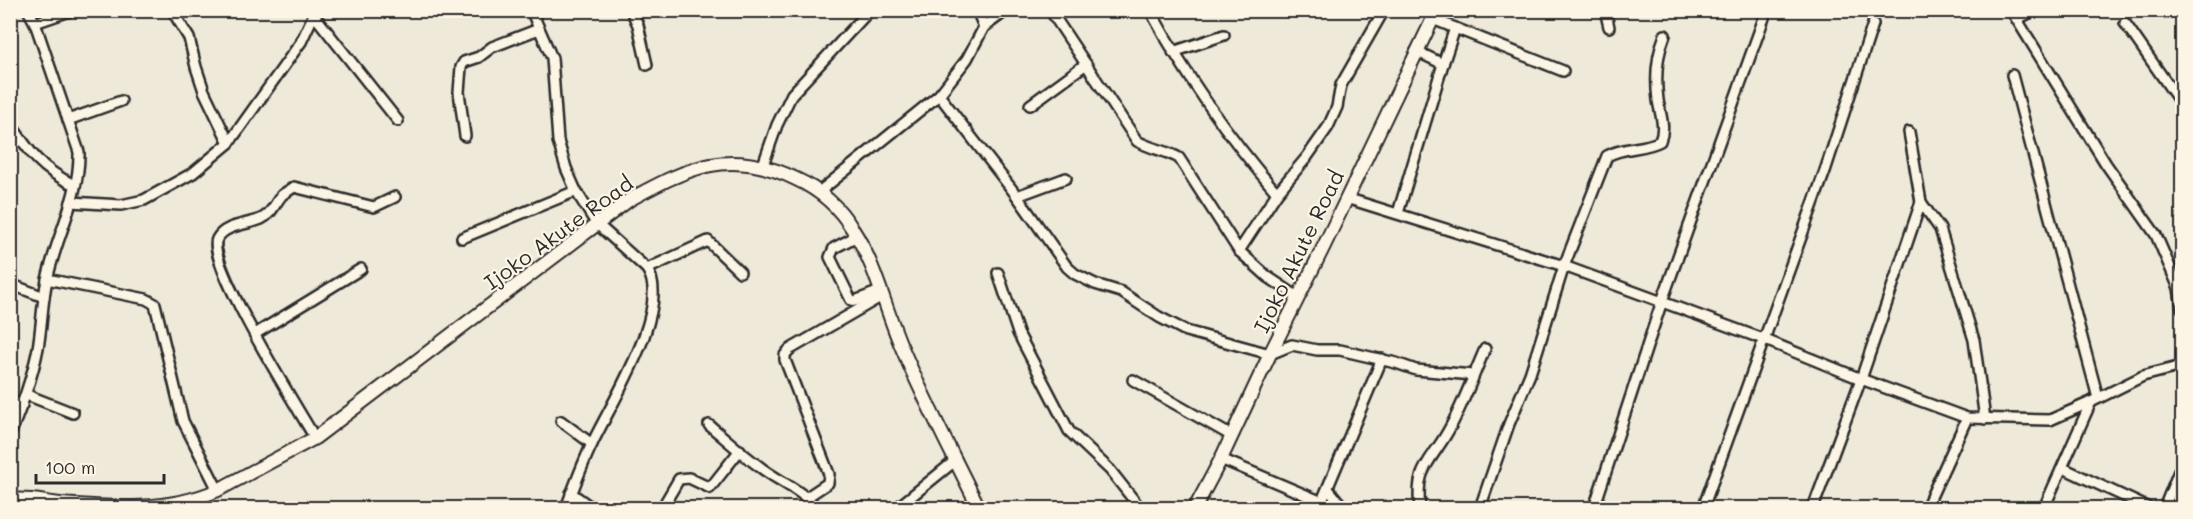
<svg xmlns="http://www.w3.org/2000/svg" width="2193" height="519" font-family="Mali,sans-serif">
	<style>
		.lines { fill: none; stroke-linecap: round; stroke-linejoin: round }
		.minor-casing { stroke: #2b2b2b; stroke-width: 14 }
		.secondary-casing { stroke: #2b2b2b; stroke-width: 16 }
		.minor { stroke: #fcf5e5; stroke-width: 9 }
		.secondary { stroke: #fcf5e5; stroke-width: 12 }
		.labels { text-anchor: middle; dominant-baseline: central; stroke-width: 4.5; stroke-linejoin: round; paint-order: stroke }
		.street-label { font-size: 21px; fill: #2b2b2b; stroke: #fcf5e5 }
	</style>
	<rect width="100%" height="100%" fill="#efe9da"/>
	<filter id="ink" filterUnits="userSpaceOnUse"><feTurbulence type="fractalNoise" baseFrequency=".0167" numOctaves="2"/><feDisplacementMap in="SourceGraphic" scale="12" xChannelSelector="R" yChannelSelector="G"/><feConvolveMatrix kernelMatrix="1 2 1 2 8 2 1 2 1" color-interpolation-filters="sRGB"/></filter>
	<g filter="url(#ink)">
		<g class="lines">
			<!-- minor casing -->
			<g class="minor-casing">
				<g id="minor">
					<path d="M172,10L189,38L196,67L204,91L229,143"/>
					<path d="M531,10L552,58L558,141L566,168L576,191L596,223L647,269C673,308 610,405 592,444C582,465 574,487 566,508"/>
					<path d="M631,10L638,25L647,65"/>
					<path d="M977,10L984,27"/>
					<path d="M1050,10L1137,141C1151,149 1165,150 1179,158L1239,251L1268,277L1298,297"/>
					<path d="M1150,10C1187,78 1226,134 1277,193"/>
					<path d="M1605,10L1609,27"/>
					<path d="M2011,10L2106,164L2156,235L2179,288L2182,308"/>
					<path d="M314,15L398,121"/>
					<path d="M1433,19L1455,28L1443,64"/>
					<path d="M2017,19L2036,10"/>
					<path d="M35,23L73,10"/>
					<path d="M2125,23L2182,105"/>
					<path d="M1455,28L1563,71"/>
					<path d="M1173,52L1224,35"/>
					<path d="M2012,75L2098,398"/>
					<path d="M939,95L1017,196L1067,267L1075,274L1095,284L1121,292L1159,317L1186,331L1270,354L1292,345L1317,350H1340L1396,363L1416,370L1473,375"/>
					<path d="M1030,105L1086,64"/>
					<path d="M68,120L121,101"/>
					<path d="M10,123C31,154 40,168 74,185"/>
					<path d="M1909,132L1921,202L1940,229L1974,340L1985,419"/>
					<path d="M465,136L459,92L461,67L464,62L479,57L492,47L539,29"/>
					<path d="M763,165L777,125L792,94L870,10"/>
					<path d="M819,192L939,95L967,59L984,27L1007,10"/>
					<path d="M1017,196L1066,178"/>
					<path d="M1346,198L1564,266L1763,339L1861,379L1967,418L2050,420L2091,402L2143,376L2182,366"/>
					<path d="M71,202L121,205L144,200L193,173L229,143L301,42L316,10"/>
					<path d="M1398,213L1443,64L1416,51"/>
					<path d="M857,236L834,248L830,257L851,300L855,301L880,291"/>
					<path d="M462,238L576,191"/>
					<path d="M1239,251L1277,193L1307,157L1328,127L1337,107L1341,85L1384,10"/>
					<path d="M647,269L708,241L740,272"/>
					<path d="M998,273L1018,333L1069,431L1110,470L1140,508"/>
					<path d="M47,279L146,299L155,304L183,421L218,490"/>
					<path d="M10,284L44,297"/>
					<path d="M255,334L361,269"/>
					<path d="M1133,380L1232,436"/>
					<path d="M27,395L73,413"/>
					<path d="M10,400L22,405"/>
					<path d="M561,421L592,444"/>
					<path d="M709,425C726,439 742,454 760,467C778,481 802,490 816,508"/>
					<path d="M10,435C22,405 32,379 38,348C42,325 42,302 47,280C56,237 80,196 79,152L35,23L28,10"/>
					<path d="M315,438C299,411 205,260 217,239C225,224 247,225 261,219C272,214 275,203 282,195C286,192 290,190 294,187L374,207L395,197"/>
					<path d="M1221,459L1322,502"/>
					<path d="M2063,468L2149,508"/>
					<path d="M1328,489L1344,508"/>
					<path d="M571,493L592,508"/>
					<path d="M807,497L828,483L829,474L785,360V355L789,350L882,296"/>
					<path d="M662,508L679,479L689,478L710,488L740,450"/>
					<path d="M897,508L956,460"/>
					<path d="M1319,508L1382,359"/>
					<path d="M1420,508C1415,469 1429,464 1447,433C1462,408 1473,376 1485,349"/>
					<path d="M1480,508L1509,424L1530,374L1564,266L1607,156C1624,146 1644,150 1660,141C1666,127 1660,114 1658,100C1655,77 1657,55 1665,35"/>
					<path d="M1594,508L1662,301L1764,18"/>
					<path d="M1703,508L1825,171L1873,24"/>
					<path d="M1813,508L1861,379L1921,202"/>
					<path d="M1926,508L1967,418"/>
					<path d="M2044,508L2091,402"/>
					<path d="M2164,508L2182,464"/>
				</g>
			</g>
			<!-- secondary casing -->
			<g class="secondary-casing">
				<g id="secondary">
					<path d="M10,500C31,498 42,502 61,504C114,508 168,512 218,490L315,438L629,200C689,167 730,147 796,179C820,190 840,208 853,230C876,265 885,309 902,348C925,402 953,455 979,508"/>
					<path d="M1195,508L1221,459L1270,354L1323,248L1437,10"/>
				</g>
			</g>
			<!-- minor -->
			<use href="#minor" class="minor"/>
			<!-- secondary -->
			<use href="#secondary" class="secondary"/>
		</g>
	</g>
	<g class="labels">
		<!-- street labels -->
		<g class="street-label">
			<text transform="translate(558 232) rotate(-36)">Ijoko Akute Road</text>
			<text transform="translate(1298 251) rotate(-64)">Ijoko Akute Road</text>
		</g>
	</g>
	<!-- margin -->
	<rect width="2193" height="519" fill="none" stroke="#fcf5e5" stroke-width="36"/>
	<rect x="18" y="18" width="2157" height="483" fill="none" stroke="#2b2b2b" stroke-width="2" filter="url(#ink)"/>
	<!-- scale -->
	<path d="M36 474v9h128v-9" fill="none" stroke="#2b2b2b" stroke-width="3"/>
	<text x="45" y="474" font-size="18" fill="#2b2b2b" stroke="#fcf5e5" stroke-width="4.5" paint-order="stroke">100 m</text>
</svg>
